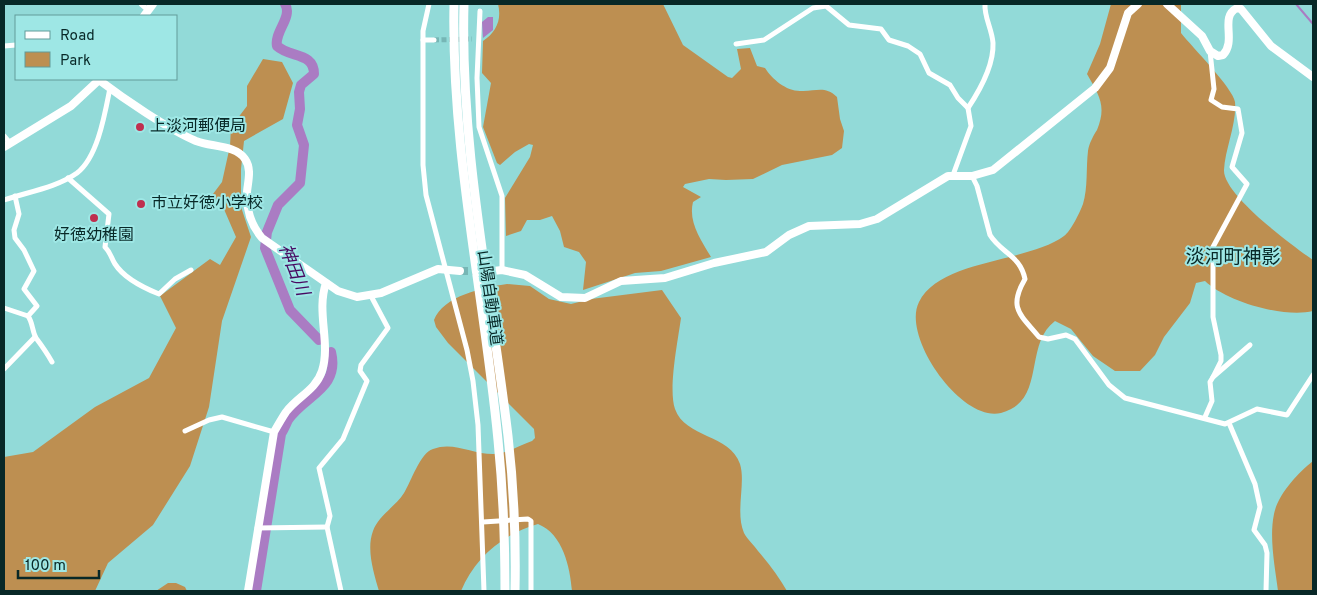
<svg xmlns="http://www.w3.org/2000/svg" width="1317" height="595" font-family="Overpass,'Noto Sans JP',sans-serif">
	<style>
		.green { fill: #bd8f51 }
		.water { fill: #aa7cc3 }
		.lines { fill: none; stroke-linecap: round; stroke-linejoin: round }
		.stream { stroke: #aa7cc3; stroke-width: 2 }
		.river { stroke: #aa7cc3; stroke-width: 10 }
		.street-tunnel { stroke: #76b6b5; stroke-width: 5; stroke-dasharray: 5 2.5; stroke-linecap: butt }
		.secondary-tunnel { stroke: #76b6b5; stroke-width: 8; stroke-dasharray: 8 4; stroke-linecap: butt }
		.street { stroke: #fff; stroke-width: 5 }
		.secondary { stroke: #fff; stroke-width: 8 }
		.primary { stroke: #fff; stroke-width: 8 }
		.highway { stroke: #fff; stroke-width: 9 }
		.poi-dot { fill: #bf2f4f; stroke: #9ee7e5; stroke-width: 2 }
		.labels { text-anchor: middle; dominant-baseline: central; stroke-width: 4; stroke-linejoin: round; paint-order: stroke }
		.poi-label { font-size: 16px; fill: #082827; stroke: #9ee7e5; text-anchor: start }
		.street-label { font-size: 16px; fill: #082827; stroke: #9ee7e5 }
		.water-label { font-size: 18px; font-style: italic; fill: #480961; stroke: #9ee7e5 }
		.quarter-label { font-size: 19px; fill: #082827; stroke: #9ee7e5 }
	</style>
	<rect width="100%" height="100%" fill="#92dad8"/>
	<!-- green -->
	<g class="green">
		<path d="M498,4H663L683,45L728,77L732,78L741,69L737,49L750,48L757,66L765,68C772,79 786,91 800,91C816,92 824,85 837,97L840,119L844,131L842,148L832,155L782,165L753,179L726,180L709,179L685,184L683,187L701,197L693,202C688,222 701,240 711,257L661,271L635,273L583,290L586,262L579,252L564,247L560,231L552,216L540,220H527L521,231L506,236L505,198L530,157L533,145L529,144L515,152L500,165L497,163L483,127L491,83L482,73L483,41C496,32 502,20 498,4Z"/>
		<path d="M1111,4H1181V33C1192,47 1233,88 1235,102C1237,123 1225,149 1224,170C1223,195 1293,246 1313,260V311C1284,318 1227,302 1205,281L1196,283L1190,303L1164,337L1155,355L1140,371H1115L1093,356L1071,329L1055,321C1023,345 1047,401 1001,413C962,423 901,337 919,302C940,259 1027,263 1064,236C1071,231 1080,212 1083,204C1088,188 1086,167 1088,151C1089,144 1093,136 1097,130C1107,106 1099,95 1087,74L1100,44Z"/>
		<path d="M263,59L282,62L293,83L283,119L244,141L241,169V207L251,237L222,321L209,407L190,466L153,525L108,563L95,591H4V457L33,452L95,407L149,378L176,328L160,296L210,259L220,265L236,237L220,200L208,210L204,206L222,182L230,146L231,127L247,106V86Z"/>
		<path d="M507,284L530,286L549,299L571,304L591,299L662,290L681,318C678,340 668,389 675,409C685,438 730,434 740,464C746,483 735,512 744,533C747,539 754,545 758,551C769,564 779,577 787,591H572C570,567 563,534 538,524C503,534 475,557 461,591H379C374,574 366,549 373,531C378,516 396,506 404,493C411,482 420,453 433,449C453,441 472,454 493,454C506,454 520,445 532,441L535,438L534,429L448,343L436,327L434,320C443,296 484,287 507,284Z"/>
		<path d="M1313,461V591H1278C1275,567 1269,538 1274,514C1278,494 1298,473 1313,461Z"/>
		<path d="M168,583H176L185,587L187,591H156Z"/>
	</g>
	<!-- water -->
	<path class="water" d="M488,17H493V30L483,38L482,22Z"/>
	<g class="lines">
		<!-- stream -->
		<path class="stream" d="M1296,4L1313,24"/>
		<!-- river -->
		<g class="river">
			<path d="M285,4C293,17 274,32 277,46C290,58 314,52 314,74L301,85L299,92L300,109L297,125L304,145L300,183L278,205L267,232L265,248L290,310L319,340"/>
			<path d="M256,591L281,434C284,429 286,424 288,420C305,395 340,389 331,352"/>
		</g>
		<!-- street-tunnel -->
		<path class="street-tunnel" d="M434,40L472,39"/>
		<!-- secondary-tunnel -->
		<path class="secondary-tunnel" d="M460,271H481"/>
		<!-- street -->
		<g class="street">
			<path d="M141,4L148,10"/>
			<path d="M429,4L423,31V165L426,195L467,350L473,381L478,425L484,591"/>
			<path d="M480,11L477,78L479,127L502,196V270"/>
			<path d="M423,40H434"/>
			<path d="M736,44L764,40L813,8L826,6L849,25L881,29L889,40L908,46L920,54L929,73L950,85L958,98L968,108L971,126L953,175"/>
			<path d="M4,46L16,45"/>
			<path d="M1210,51L1214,89L1211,100L1222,107L1238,109L1242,133L1232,167L1247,184L1213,247V317L1221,355V361L1213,377"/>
			<path d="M968,108C980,90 994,66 993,43C992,29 984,17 985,4"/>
			<path d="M4,136L10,143"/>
			<path d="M972,176L977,186L990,235C1001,253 1020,255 1025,279C1008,308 1020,314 1039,337L1048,339L1066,335L1075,339L1109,385L1125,398L1225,424L1257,409L1287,415L1313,375"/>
			<path d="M68,178L109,214L105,247C111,253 111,258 115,264C124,278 144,288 159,294L175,279L191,270"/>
			<path d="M15,196L19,214L14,230L15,238L24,250L34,271L24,289L37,306L28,316C33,323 32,331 36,338C42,346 47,353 52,362"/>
			<path d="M4,200C27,192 56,188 77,173C98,157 105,113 110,88"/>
			<path d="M4,308L28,316"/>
			<path d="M4,369L35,337"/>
			<path d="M1205,417L1212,401L1210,382L1213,377L1250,345"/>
			<path d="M1229,423L1255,484L1260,507L1254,530L1265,545L1267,553L1266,591"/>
			<path d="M185,431L209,420L222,417L274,432"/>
			<path d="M483,522L528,519L531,521V591"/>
			<path d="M257,528L327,527"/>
			<path d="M341,591L327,527L330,516L319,468L343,439L367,381L360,371L361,365L388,328L371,296"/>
		</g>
		<!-- secondary -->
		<g class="secondary">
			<path d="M1167,4L1202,36L1210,51L1218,56L1223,55C1237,40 1219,17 1237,8L1241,9L1271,46L1313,77"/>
			<path d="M99,80C124,99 168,129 196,141C211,147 236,145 245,159C252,169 248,181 247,192C246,210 251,225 262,238L338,291L357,297L381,293L438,269L460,271"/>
			<path d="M493,271L502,270L525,275L561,297L585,298L621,281L665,278L714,263L766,252L789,235L809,226L860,224L877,219L948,176H972L993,170L1095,88L1110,68L1128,13L1138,4"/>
			<path d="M248,591L274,432C278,425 282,418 286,412C297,397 316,390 322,371C331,343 316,312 326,283"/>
		</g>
		<!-- primary -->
		<g class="primary">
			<path d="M144,16L153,4"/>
			<path d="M4,147L71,106L100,79"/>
		</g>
		<!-- highway -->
		<g class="highway">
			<path d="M454,4C451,151 484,294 498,440C503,490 505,541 505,591"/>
			<path d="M464,4C460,149 491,292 508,436C514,488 516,540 515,591"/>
		</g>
	</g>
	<!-- markers -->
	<g class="poi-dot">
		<circle cx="140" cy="127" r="5"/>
		<circle cx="141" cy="204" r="5"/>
		<circle cx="94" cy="218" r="5"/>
	</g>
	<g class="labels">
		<!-- poi labels -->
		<g class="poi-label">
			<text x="150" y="127">上淡河郵便局</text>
			<text x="151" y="204">市立好徳小学校</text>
			<text x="94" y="236" text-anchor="middle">好徳幼稚園</text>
		</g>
		<!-- street labels -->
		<g class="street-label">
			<text transform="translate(489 298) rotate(82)">山陽自動車道</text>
		</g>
		<!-- water labels -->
		<g class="water-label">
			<text transform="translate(293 270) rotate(69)">神田川</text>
		</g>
		<!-- quarter labels -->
		<g class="quarter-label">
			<text x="1233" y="258">淡河町神影</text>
		</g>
	</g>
	<!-- border -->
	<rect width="1317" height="595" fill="none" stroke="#082827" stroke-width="10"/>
	<!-- legend -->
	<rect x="15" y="15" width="162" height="65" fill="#9ee7e5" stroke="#629b99"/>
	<rect x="25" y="31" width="25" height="8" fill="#ffffff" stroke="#629b99"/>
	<text x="60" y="40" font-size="15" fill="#082827">Road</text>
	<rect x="25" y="52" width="25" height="15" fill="#bd8f51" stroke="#629b99"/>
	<text x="60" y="65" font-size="15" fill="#082827">Park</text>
	<!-- scale -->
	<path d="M18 570v8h81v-8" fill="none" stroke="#082827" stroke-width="2.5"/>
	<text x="25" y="570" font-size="15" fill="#082827" stroke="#9ee7e5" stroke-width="4" paint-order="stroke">100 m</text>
</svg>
